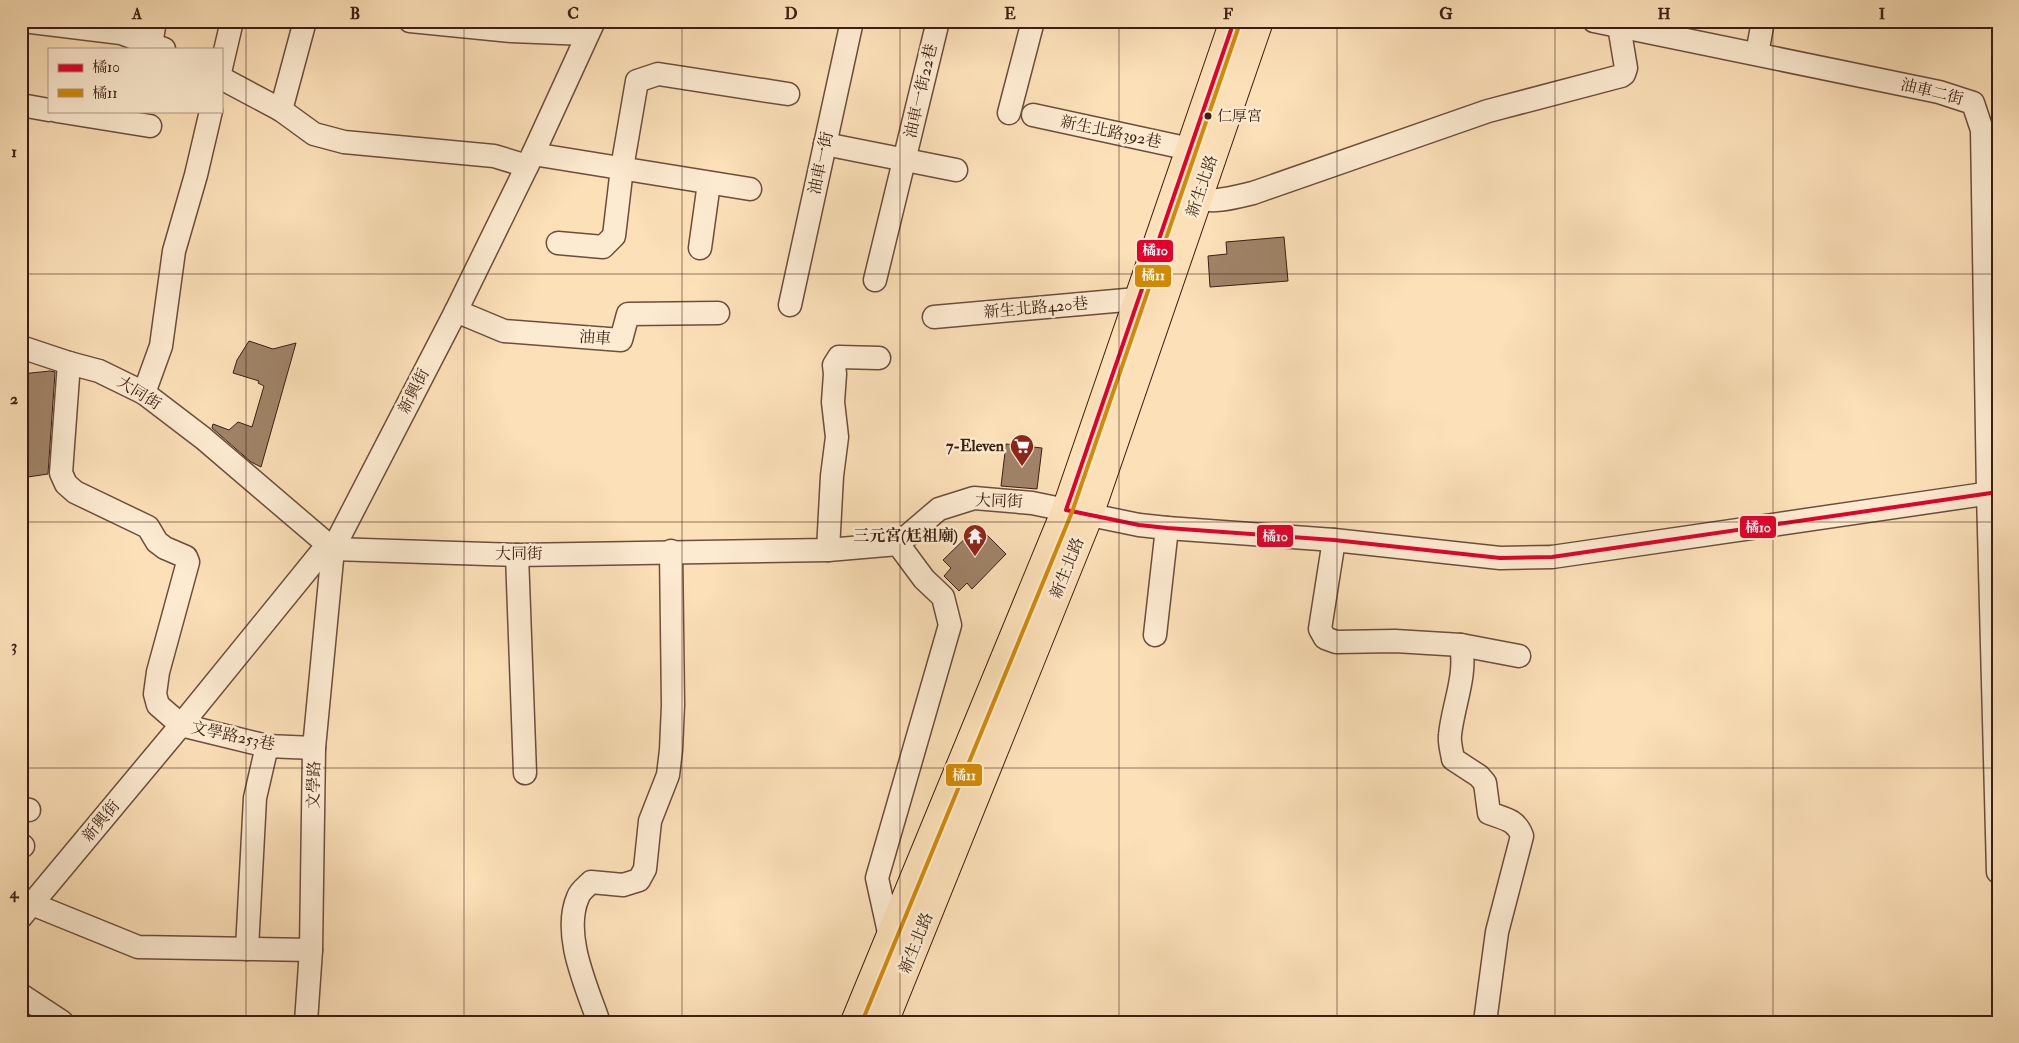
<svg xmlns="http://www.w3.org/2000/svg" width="2019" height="1043" font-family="'IM FELL Double Pica','Noto Serif TC',serif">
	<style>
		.building { fill: #a08368; stroke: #3c1e12 }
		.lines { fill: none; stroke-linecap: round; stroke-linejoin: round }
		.minor-casing { stroke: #6c4e3c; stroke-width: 25 }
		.major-casing { stroke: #3c1e12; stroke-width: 30 }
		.minor { stroke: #fdebd1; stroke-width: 22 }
		.major { stroke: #fce0b8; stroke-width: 28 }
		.bus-1-casing { stroke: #fdebd1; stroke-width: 8 }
		.bus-2-casing { stroke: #fdebd1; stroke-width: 8 }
		.bus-1 { stroke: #e4002b; stroke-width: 4 }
		.bus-2 { stroke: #d28b04; stroke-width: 4 }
		.grid { fill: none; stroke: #3c1e12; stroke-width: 1; stroke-opacity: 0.55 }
		.bus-dot { fill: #3c1e12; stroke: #fdebd1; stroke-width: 2 }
		.labels { text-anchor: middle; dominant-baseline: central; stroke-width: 5; stroke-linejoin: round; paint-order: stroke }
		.bus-label { font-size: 15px; fill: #3c1e12; stroke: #fdebd1; text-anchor: start }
		.street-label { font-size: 16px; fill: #3c1e12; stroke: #fdebd1 }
		.poi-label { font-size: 16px; font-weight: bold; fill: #3c1e12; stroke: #fdebd1; text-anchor: end }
		.line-badge { stroke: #fdebd1; stroke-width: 2 }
		.badge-label { font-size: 14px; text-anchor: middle; font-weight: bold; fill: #fff }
		.neatline { fill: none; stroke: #3c1e12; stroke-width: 2 }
		.grid-label { font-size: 16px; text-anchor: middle; font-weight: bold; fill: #3c1e12 }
	</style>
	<rect width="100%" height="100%" fill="#fce0b8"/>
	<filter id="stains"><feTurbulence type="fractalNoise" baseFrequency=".004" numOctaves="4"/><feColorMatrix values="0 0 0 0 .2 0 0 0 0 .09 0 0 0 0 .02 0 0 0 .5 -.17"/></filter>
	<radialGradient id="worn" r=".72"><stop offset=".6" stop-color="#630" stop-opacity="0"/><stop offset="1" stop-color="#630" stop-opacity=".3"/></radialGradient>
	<!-- building -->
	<g class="building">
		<path d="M1284,237L1288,281L1210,287L1208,256L1227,254L1226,242Z"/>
		<path d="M249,341L273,349L296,343L261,467L251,462L212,428L213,424L229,430L238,422L252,427L264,386L258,383L259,381L233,373L237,360Z"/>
		<path d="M50,371L55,372L48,474L21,478V374Z"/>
		<path d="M1006,444L1042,448L1037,489L1001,486Z"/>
		<path d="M978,526L1006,554L972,589L967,583L959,591L944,576L951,568L943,560Z"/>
	</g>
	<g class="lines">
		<!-- minor casing -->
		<g class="minor-casing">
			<g id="minor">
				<path d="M23,21L121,33L164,49"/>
				<path d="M410,21L511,31L587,34"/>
				<path d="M1594,21L1939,92L1973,103L1982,130L1988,493L1998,872"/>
				<path d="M151,44L155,21"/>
				<path d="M1757,54L1763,21"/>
				<path d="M221,68L232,21"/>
				<path d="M221,78L281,110L314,134L344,142L494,156L527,166"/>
				<path d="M21,105L49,110"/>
				<path d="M281,110L305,21"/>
				<path d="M57,111L150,126"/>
				<path d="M1009,113L1033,21"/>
				<path d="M1033,115L1190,149"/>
				<path d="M825,144L956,170"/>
				<path d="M533,154L750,189"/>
				<path d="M1182,195C1212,204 1224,200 1253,193L1488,111L1621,76L1624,74L1626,68L1619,26"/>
				<path d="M558,243L603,247L614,236L622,168L637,81L658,74L788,94"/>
				<path d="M700,248L709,183"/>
				<path d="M875,280L938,21"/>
				<path d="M790,305L852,21"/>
				<path d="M456,311L504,331L621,340L628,314L718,313"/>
				<path d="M934,317L1137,299"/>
				<path d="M21,347L69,363L99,371L144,393L203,438L333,549L517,555L828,550L898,544L939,509L974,498L1032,503L1139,525L1167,528L1334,540L1500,558L1552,557L1998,492"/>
				<path d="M69,363L61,473L66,484L75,492L148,527L157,542L165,548L186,557L188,562L158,672L155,694L158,705L181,725L267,746L314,748"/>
				<path d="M144,393L161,346L174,251L196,175L211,111"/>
				<path d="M1334,540L1320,629L1325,638L1336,642L1395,641L1461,645L1519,656"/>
				<path d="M828,550L832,476L837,437L833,402L835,374L834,365L839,357L879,358"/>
				<path d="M517,555L525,773"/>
				<path d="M1155,635L1167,528"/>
				<path d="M1461,645C1467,676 1453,705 1450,735C1449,743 1452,752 1453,759L1479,776L1485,783L1489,813C1504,819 1516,819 1522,836L1497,932L1485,1022"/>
				<path d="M21,808L29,810"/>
				<path d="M21,846H23"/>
				<path d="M32,904L138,947L311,950"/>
				<path d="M21,917L181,725L320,554L333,549L456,311L533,154L594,21"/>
				<path d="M890,937L877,878L950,625L943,597L924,579L898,544"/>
				<path d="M247,949L255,798L267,746"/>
				<path d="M21,995L62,1022"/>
				<path d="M306,1022L311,950L314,748L333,549"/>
				<path d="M597,1022L598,1020C586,985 562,934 578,897C580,891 586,887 591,882L623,885L639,880L645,869L650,821L668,775L671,750L673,705L671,551"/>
			</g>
		</g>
		<!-- major casing -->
		<g class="major-casing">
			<g id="major">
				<path d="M855,1022L1066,510L1234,21"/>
				<path d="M884,1022L1089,515L1259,21"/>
			</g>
		</g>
		<!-- minor -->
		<use href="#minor" class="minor"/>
		<!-- major -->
		<use href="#major" class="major"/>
		<!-- bus-1 casing -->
		<g class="bus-1-casing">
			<path id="bus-1" d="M1234,21L1066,510L1139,525L1167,528L1334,540L1500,558L1552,557L1998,492"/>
		</g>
		<!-- bus-2 casing -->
		<g class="bus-2-casing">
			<path id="bus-2" d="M862,1022L1072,512L1240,23"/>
		</g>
		<!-- bus-1 -->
		<use href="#bus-1" class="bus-1"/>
		<!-- bus-2 -->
		<use href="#bus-2" class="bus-2"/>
	</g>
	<!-- grid -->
	<path class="grid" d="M246,21V1022M464,21V1022M682,21V1022M900,21V1022M1119,21V1022M1337,21V1022M1555,21V1022M1773,21V1022M21,274H1998M21,522H1998M21,768H1998"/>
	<!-- icons -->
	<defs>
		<g id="supermarket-pin" transform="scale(1.25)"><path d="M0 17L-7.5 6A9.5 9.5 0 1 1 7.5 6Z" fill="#8f2418" stroke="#fdebd1"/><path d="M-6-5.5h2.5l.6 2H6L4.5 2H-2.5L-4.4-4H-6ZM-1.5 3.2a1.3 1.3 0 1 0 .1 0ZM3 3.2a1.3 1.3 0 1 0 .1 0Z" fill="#fff"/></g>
		<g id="temple-pin" transform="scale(1.25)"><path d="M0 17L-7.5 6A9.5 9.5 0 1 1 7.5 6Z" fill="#8f2418" stroke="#fdebd1"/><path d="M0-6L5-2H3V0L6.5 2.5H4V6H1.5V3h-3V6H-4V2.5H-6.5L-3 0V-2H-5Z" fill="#fff"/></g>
	</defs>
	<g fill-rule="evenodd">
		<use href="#supermarket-pin" x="1022" y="446"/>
		<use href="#temple-pin" x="975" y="536"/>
	</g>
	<!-- markers -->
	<circle class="bus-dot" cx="1208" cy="116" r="4.5"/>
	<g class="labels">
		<!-- bus labels -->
		<g class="bus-label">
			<text x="1217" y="116">仁厚宮</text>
		</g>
		<!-- street labels -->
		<g class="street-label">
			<text transform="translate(921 91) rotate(-77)">油車一街22巷</text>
			<text transform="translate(1932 92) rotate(14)">油車二街</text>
			<text transform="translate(1111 132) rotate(12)">新生北路392巷</text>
			<text transform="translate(821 163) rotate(-78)">油車一街</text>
			<text transform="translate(1202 186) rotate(-71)">新生北路</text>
			<text transform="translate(1036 308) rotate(-5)">新生北路420巷</text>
			<text transform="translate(595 338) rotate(4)">油車</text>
			<text transform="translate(414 391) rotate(-63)">新興街</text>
			<text transform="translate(139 393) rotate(32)">大同街</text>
			<text transform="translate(999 501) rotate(2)">大同街</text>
			<text x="519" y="554">大同街</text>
			<text transform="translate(1067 568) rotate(-68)">新生北路</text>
			<text transform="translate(233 736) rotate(12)">文學路253巷</text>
			<text transform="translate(314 785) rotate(-89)">文學路</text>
			<text transform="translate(101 821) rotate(-50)">新興街</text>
			<text transform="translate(916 943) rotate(-68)">新生北路</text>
		</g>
		<!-- poi labels -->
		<g class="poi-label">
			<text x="1004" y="446">7-Eleven</text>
			<text x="958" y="536">三元宮(尪祖廟)</text>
		</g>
	</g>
	<g class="line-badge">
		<rect x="1136" y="239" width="38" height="24" rx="5" fill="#e4002b"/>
		<rect x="1134" y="264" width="38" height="24" rx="5" fill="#d28b04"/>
		<rect x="1739" y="515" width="38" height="24" rx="5" fill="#e4002b"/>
		<rect x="1256" y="524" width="38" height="24" rx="5" fill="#e4002b"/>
		<rect x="945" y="763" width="38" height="24" rx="5" fill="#d28b04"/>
	</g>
	<g class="badge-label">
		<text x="1155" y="255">橘10</text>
		<text x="1153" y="280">橘11</text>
		<text x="1758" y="532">橘10</text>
		<text x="1275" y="541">橘10</text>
		<text x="964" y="780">橘11</text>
	</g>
	<!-- margin -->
	<rect width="2019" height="1043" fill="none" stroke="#fce0b8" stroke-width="55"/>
	<!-- legend -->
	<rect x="48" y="48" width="175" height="65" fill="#fdebd1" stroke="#b09985"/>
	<rect x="58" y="64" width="25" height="8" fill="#e4002b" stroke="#b09985"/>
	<text x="92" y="72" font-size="15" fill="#3c1e12">橘10</text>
	<rect x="58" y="89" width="25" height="8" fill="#d28b04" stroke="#b09985"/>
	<text x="92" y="98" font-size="15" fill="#3c1e12">橘11</text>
	<rect x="28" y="28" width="1964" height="988" class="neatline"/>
	<g class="grid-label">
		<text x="137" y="19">A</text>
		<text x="355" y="19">B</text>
		<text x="573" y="19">C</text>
		<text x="791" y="19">D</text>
		<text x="1010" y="19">E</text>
		<text x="1228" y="19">F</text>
		<text x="1446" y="19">G</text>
		<text x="1664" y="19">H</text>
		<text x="1882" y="19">I</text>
		<text x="14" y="157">1</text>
		<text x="14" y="404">2</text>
		<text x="14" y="651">3</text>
		<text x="14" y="898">4</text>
	</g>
	<rect width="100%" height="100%" filter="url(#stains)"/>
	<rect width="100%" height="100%" fill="url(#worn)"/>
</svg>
